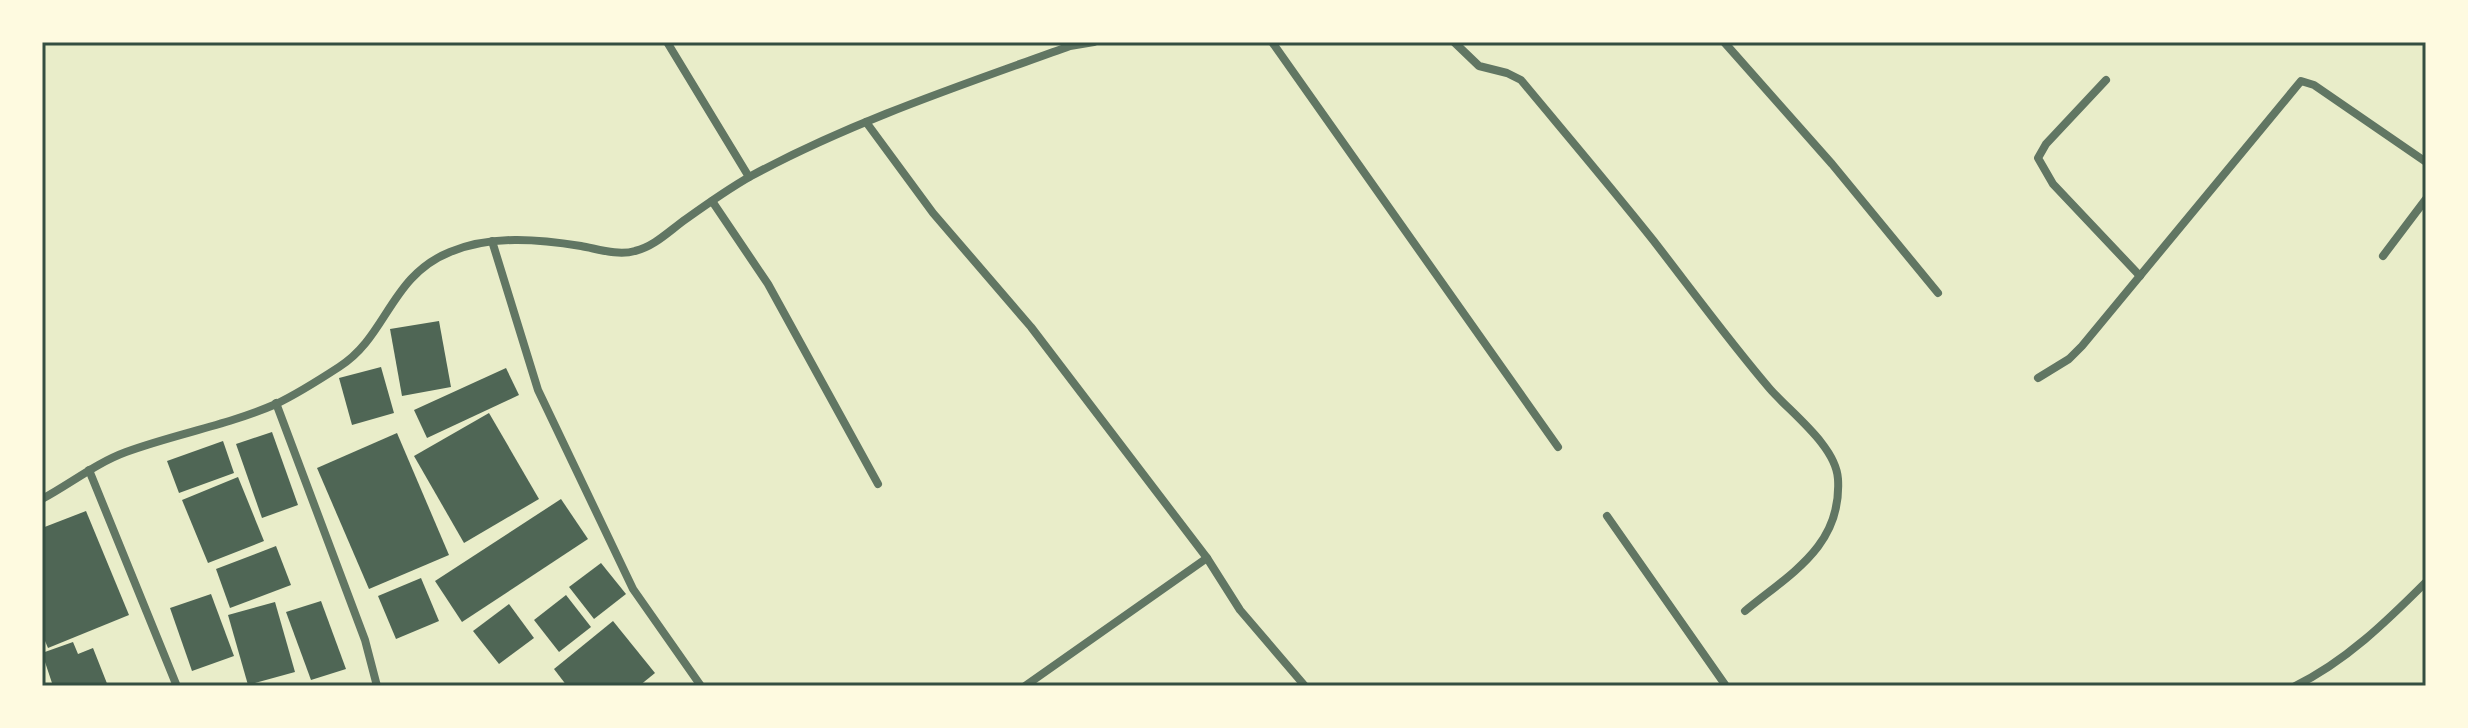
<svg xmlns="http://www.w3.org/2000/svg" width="2468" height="728" font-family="Signika,sans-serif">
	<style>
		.building { fill: #4f6655 }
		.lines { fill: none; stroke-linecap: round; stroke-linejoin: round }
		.minor { stroke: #617663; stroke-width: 8 }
		.neatline { fill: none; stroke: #344e41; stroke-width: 3 }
	</style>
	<rect width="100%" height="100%" fill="#e9edc9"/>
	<!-- building -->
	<g class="building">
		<path d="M439,321L451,387L402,396L390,329Z"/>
		<path d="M381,367L394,413L352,425L339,378Z"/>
		<path d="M506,368L519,395L427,438L414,410Z"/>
		<path d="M489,413L539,499L464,543L414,456Z"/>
		<path d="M272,432L298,505L262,518L236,444Z"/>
		<path d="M397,433L449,555L369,589L317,468Z"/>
		<path d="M223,441L234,473L179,493L167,461Z"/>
		<path d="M238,477L264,541L208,563L182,500Z"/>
		<path d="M561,499L588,539L462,622L435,581Z"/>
		<path d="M86,511L129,615L48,648L42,634V528Z"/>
		<path d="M276,546L291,585L230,608L216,569Z"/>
		<path d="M601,563L626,594L594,619L569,587Z"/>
		<path d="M421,578L439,621L396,639L378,596Z"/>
		<path d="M211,594L234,656L192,671L170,608Z"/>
		<path d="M566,595L591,627L559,652L534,620Z"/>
		<path d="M321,601L346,669L311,680L286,612Z"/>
		<path d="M275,602L295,672L248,685L228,615Z"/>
		<path d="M509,604L534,638L499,664L473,631Z"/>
		<path d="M613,621L655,673L639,686H567L554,669Z"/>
		<path d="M73,642L78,654L93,648L108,686H53L42,653Z"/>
	</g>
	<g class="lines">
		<!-- minor -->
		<g class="minor">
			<path d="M667,42L749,177"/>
			<path d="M1272,42L1558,447"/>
			<path d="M1454,42L1479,66L1507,73L1521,80C1565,133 1610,186 1653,240C1691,289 1729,341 1770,389C1791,413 1836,446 1838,479C1842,546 1791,573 1745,611"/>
			<path d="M1724,42L1832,164L1938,293"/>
			<path d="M2106,80L2046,144L2038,158L2053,184L2140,276"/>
			<path d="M866,122L933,213L1031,327L1207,558L1240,610L1305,686"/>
			<path d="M712,201L768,284L878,484"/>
			<path d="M492,241L538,390L633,589L701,686"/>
			<path d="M2383,256L2426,199"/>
			<path d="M2038,378L2069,359L2082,346L2301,81L2314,85L2426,162"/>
			<path d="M276,403L365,640L377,686"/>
			<path d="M89,470L176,684"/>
			<path d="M42,499C70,484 96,463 126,452C175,434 228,425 276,404C297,394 319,380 339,367C387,337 390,276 450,252C491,235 538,239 581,246C598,249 618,256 635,251C655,246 669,231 686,219C707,204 728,189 751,176C853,121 962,85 1070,46L1094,42"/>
			<path d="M1607,516L1726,686"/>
			<path d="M1025,686L1207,558"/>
			<path d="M2295,686C2345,662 2387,621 2426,582"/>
		</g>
	</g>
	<!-- border -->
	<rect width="2468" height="728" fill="none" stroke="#fefae0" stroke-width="88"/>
	<rect x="44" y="44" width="2380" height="640" class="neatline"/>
</svg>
